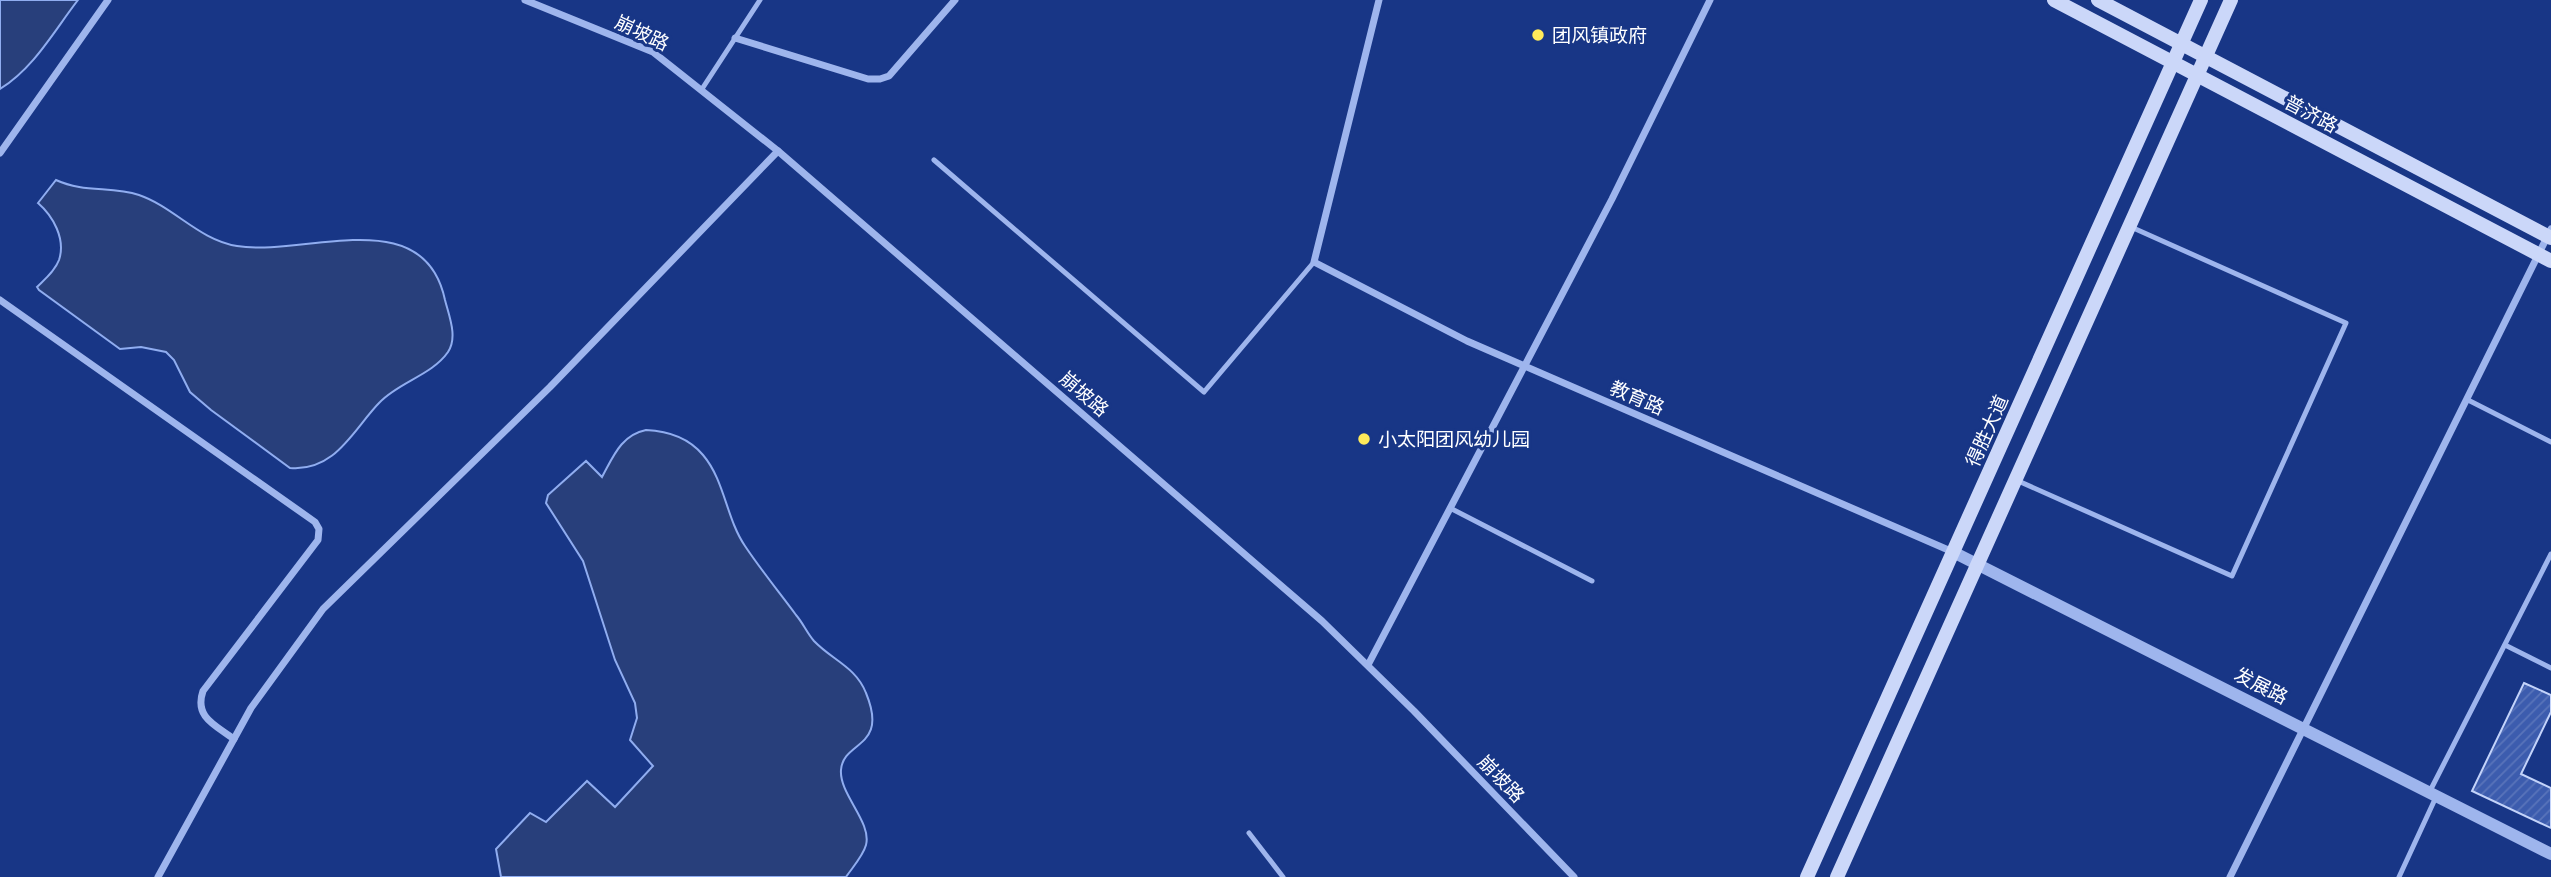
<svg xmlns="http://www.w3.org/2000/svg" width="2551" height="877" font-family="'Roboto Condensed','Noto Sans SC',sans-serif">
	<style>
		.water { fill: #283f7b; stroke: #90adf0; stroke-width: 2 }
		.building { fill: url(#building-hatch); stroke: #c3d3fa; stroke-width: 2 }
		.lines { fill: none; stroke-linecap: round; stroke-linejoin: round }
		.service { stroke: #9eb5ed; stroke-width: 5 }
		.minor { stroke: #9eb5ed; stroke-width: 7 }
		.tertiary { stroke: #9eb5ed; stroke-width: 12 }
		.secondary { stroke: #cbd7f9; stroke-width: 14 }
		.poi-dot { fill: #ffea5a; stroke: #183686; stroke-width: 2.5 }
		.labels { text-anchor: middle; dominant-baseline: central; stroke-width: 6; stroke-linejoin: round; paint-order: stroke }
		.street-label { font-size: 19px; fill: #fff; stroke: #183686 }
		.poi-label { font-size: 19px; fill: #fff; stroke: #183686; text-anchor: start }
	</style>
	<defs>
		<pattern id="building-hatch" width="6" height="6" patternUnits="userSpaceOnUse" patternTransform="scale(1.75)"><rect width="6" height="6" fill="#3c5cae"/><path d="M-1 1l2-2M0 6l6-6M5 7l2-2" fill="none" stroke="#5974ba"/></pattern>
	</defs>
	<rect width="100%" height="100%" fill="#183686"/>
	<!-- water -->
	<g class="water">
		<path d="M0,0H78C54,31 34,68 0,89Z"/>
		<path d="M56,180C84,193 111,186 139,195C174,207 199,240 237,246C306,257 424,201 445,300C449,316 458,337 448,352C432,375 399,382 380,402C354,428 336,472 290,468L211,410L190,392L174,360L166,352L141,347L120,349L39,290L37,287C45,279 55,271 59,260C66,239 53,216 38,203Z"/>
		<path d="M646,430C668,431 688,437 703,455C725,481 726,518 745,546C761,570 779,592 796,615C803,623 807,633 814,641C832,660 856,667 866,693C889,749 843,740 841,770C839,794 872,822 866,845C863,856 852,868 846,877H501L496,849L530,813L546,822L587,781L615,807L653,766L630,740L637,718L635,703L615,660L583,561L546,503L548,495L586,461L602,477C613,457 621,435 646,430Z"/>
	</g>
	<!-- building -->
	<path class="building" d="M2524,683L2551,695V712L2521,774L2551,788V828L2472,791Z"/>
	<g class="lines">
		<!-- service -->
		<g class="service">
			<path d="M702,89L760,0"/>
			<path d="M934,160L1204,392L1314,262"/>
			<path d="M2468,400L2551,442"/>
			<path d="M2016,480L2232,576L2346,323L2131,227"/>
			<path d="M1450,508L1592,581"/>
			<path d="M2505,645L2551,668"/>
			<path d="M2430,791L2551,554"/>
			<path d="M1249,833L1283,877"/>
			<path d="M2399,877L2436,797"/>
		</g>
		<!-- minor -->
		<g class="minor">
			<path d="M525,0L653,52L778,151L1322,621L1414,711L1574,877"/>
			<path d="M1379,0L1314,262L1467,341L1953,552"/>
			<path d="M735,38L868,79H880L889,76L955,0"/>
			<path d="M0,153L108,0"/>
			<path d="M0,300L315,522L319,529L318,540L203,691C194,717 215,725 234,739"/>
			<path d="M1368,665L1612,199L1710,0"/>
			<path d="M158,877L251,708L323,609L550,387L778,151"/>
			<path d="M2230,877L2551,229"/>
		</g>
		<!-- tertiary -->
		<path class="tertiary" d="M1953,552L2551,854"/>
		<!-- secondary -->
		<g class="secondary">
			<path d="M2054,0L2551,261"/>
			<path d="M2098,0L2551,238"/>
			<path d="M1807,877L2201,0"/>
			<path d="M1837,877L2231,0"/>
		</g>
	</g>
	<!-- markers -->
	<g class="poi-dot">
		<circle cx="1538" cy="35" r="7"/>
		<circle cx="1364" cy="439" r="7"/>
	</g>
	<g class="labels">
		<!-- street labels -->
		<g class="street-label">
			<text transform="translate(642 33) rotate(25)">崩坡路</text>
			<text transform="translate(2311 114) rotate(28)">普济路</text>
			<text transform="translate(1084 394) rotate(41)">崩坡路</text>
			<text transform="translate(1637 398) rotate(23)">教育路</text>
			<text transform="translate(1987 431) rotate(-66)">得胜大道</text>
			<text transform="translate(2261 686) rotate(27)">发展路</text>
			<text transform="translate(1501 779) rotate(46)">崩坡路</text>
		</g>
		<!-- poi labels -->
		<g class="poi-label">
			<text x="1552" y="35">团风镇政府</text>
			<text x="1378" y="439">小太阳团风幼儿园</text>
		</g>
	</g>
</svg>
